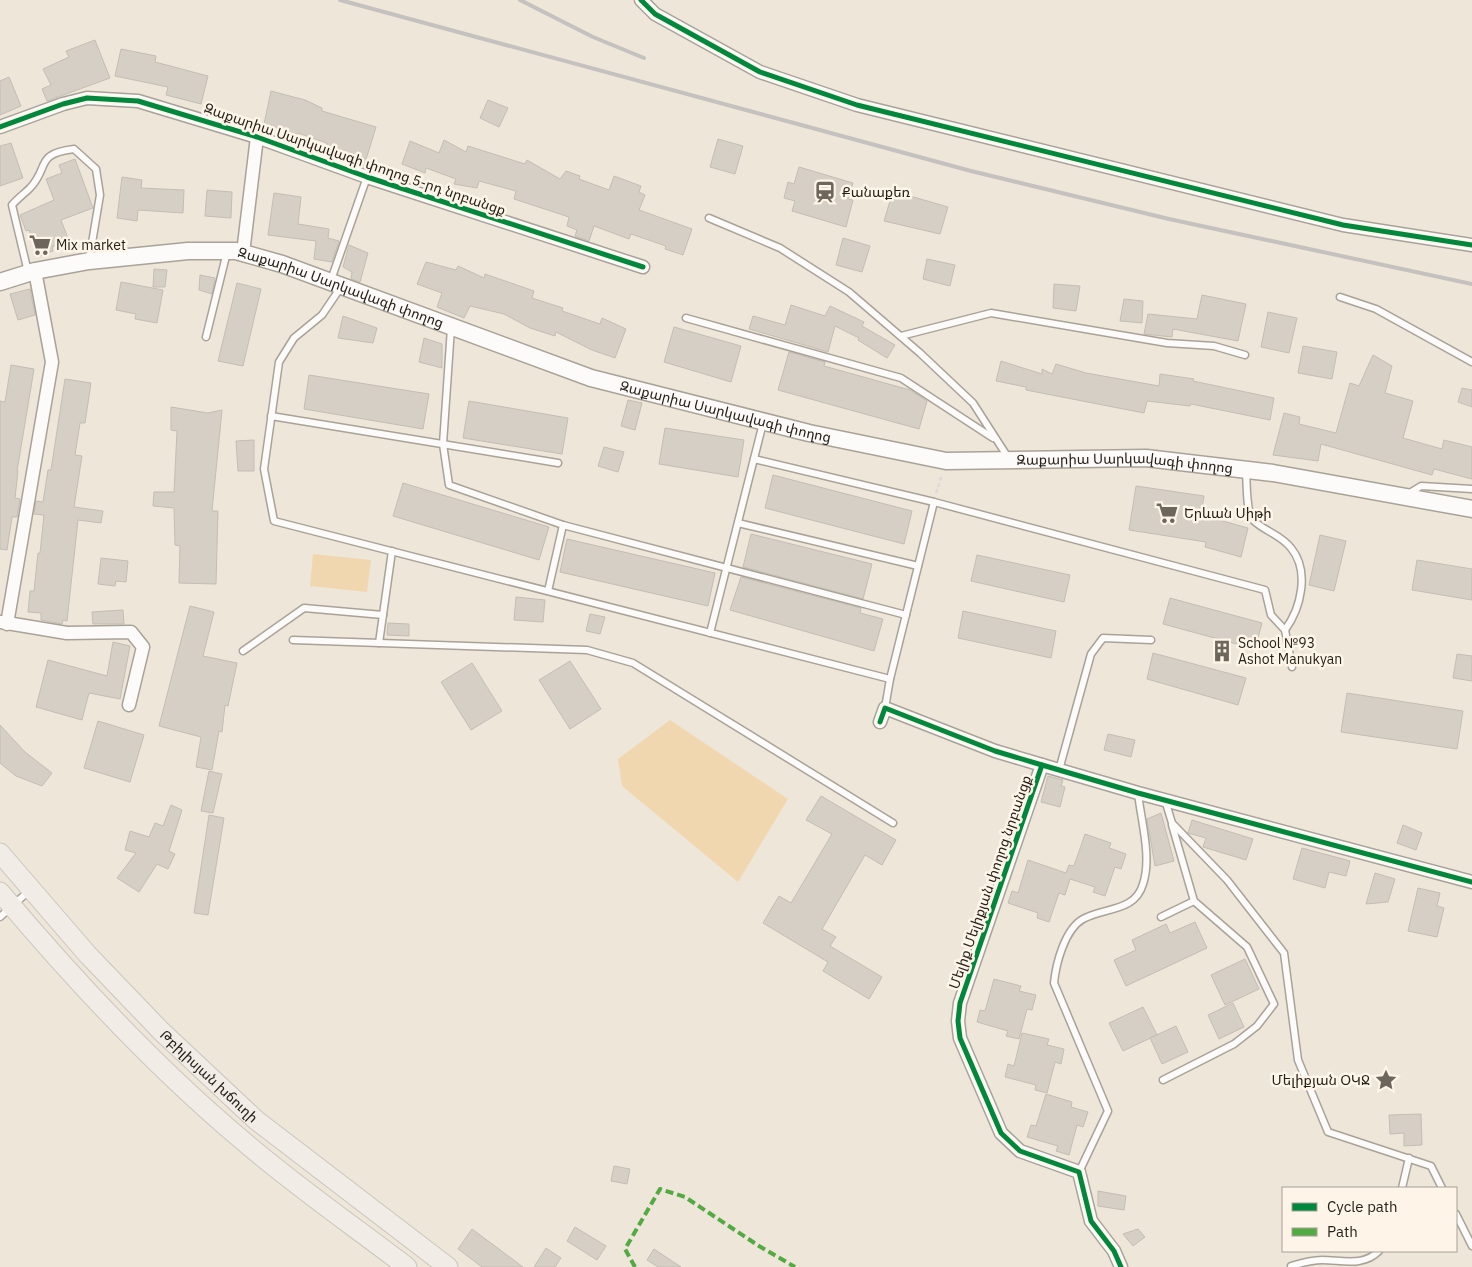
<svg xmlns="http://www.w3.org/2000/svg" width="1472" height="1267" font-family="'IBM Plex Sans','Noto Sans Armenian',sans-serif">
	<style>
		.green { fill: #f1d7b0 }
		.building { fill: #d5cfc5; stroke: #c4bdb4 }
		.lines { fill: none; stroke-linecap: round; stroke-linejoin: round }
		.lane-casing { stroke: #a9a299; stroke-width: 9 }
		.street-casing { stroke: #a9a299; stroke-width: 15 }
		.secondary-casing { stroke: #a9a299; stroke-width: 19 }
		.primary-casing { stroke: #c9c6bf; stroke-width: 21 }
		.path { stroke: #dcd9d6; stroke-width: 2.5; stroke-dasharray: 4 2.5; stroke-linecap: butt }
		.lane { stroke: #fcfbf9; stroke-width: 6 }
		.street { stroke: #fcfbf9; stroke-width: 12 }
		.secondary { stroke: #fcfbf9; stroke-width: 16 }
		.primary { stroke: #f1ece5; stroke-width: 19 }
		.rail { stroke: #c4c1be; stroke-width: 4 }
		.quiet { stroke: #53aa42; stroke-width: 4; stroke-dasharray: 8 4; stroke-linecap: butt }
		.cycleway-casing { stroke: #fef5e8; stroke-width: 8 }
		.cycleway { stroke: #00873e; stroke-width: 5 }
		.labels { text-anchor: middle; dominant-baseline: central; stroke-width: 5; stroke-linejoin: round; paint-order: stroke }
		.street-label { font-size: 14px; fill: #262119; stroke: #fef5e8 }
		.poi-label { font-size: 14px; fill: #262119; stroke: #fef5e8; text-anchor: start }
	</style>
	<rect width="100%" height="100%" fill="#eee6d9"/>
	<!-- green -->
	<g class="green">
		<path d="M313,554L371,560L367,592L310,586Z"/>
		<path d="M670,720L788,799L738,882L622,786L618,759Z"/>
	</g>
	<!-- building -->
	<g class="building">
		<path d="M95,40L110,78L47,101L42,89L51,85L43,69L69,57L66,51Z"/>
		<path d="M121,49L156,56L155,62L208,76L201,104L166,95L168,87L115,76Z"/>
		<path d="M9,77L21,106L0,115V81Z"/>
		<path d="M271,91L305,100L322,108V111L376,127L364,166L326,154L327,143L298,133L296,139L282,136L284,130L264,124Z"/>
		<path d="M488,100L508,108L499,127L480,118Z"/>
		<path d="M718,139L743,146L735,174L710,167Z"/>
		<path d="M444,140L466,152L468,146L525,164L527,160L560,179L566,171L580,176L579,179L609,190L614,176L641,186L639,192L645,195L639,210L692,229L683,255L665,249L666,246L631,234L629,239L594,226L589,241L575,236L577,230L567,226L569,217L514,199L516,191L479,181L477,188L454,184L456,179L426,168L425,173L402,164L410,141L439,153Z"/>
		<path d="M11,143L23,178L0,186V146Z"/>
		<path d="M75,159L93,208L61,220L69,241L52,247L53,251L40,256L29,230L26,231L20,215L54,200L46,179L62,173L59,165Z"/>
		<path d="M799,167L853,183L848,199L853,200L846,227L792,211L795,201L784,198L788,182L794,184Z"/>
		<path d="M122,177L142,180L141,188L184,190L183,213L138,210L137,221L117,218Z"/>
		<path d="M207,190L232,192L231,218L205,216Z"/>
		<path d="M893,191L948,207L940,234L884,221Z"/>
		<path d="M274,193L301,197L298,224L329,229L328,238L339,241L332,262L314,259L316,241L268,235Z"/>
		<path d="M843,238L870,246L862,272L836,265Z"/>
		<path d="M349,245L368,253L360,282L351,279L352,272L343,267Z"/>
		<path d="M927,259L955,265L950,286L923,279Z"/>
		<path d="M426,262L456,270L458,266L484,278L485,274L534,291L532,298L563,308L562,311L600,324L602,318L626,329L615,358L592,350L556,332L555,336L530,328L504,314L470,306L464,318L437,307L442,293L417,284Z"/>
		<path d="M154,269L167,270L165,287H153Z"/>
		<path d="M200,275L215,278L212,294L199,290Z"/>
		<path d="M121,282L163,290L157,323L135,319L136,314L116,310Z"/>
		<path d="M237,283L261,289L243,366L218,361Z"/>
		<path d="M1054,284L1080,286L1076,311L1053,308Z"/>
		<path d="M30,289L35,315L18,320L10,294Z"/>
		<path d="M1202,295L1246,304L1238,341L1173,329L1172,337L1144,334L1148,314L1197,319Z"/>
		<path d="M1124,299L1143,301L1142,323L1120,321Z"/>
		<path d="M791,305L825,316L830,306L864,322L862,326L895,345L887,358L858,340L859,338L835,326L828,352L749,329L753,316L785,325Z"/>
		<path d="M1268,312L1297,318L1289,353L1261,347Z"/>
		<path d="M343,316L377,328L373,343L338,338Z"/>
		<path d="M674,327L741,346L731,382L664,362Z"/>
		<path d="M424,338L442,344V368L419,362Z"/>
		<path d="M1303,346L1337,352L1332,379L1298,373Z"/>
		<path d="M789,352L825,362L824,366L910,390L927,401L919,429L778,390Z"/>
		<path d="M1373,355L1392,366L1385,393L1413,401L1403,438L1442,449L1444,440L1472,447V479L1434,469L1432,475L1321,444L1318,461L1273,455L1284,413L1300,417L1299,424L1336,433L1350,383L1359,386Z"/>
		<path d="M1001,361L1042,374V369L1052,374L1056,364L1086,373L1159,386L1160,374L1194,379L1193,381L1274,398L1270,420L1191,404L1190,406L1147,401L1144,413L1026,390V387L996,381Z"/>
		<path d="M11,365L34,369L17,471H18L15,498L20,499L17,517H12L7,550L0,549V401L5,402Z"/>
		<path d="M309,375L429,394L423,429L304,409Z"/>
		<path d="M65,379L91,383L85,423H80L75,455L82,456L74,507L103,511L101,523L78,520L67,621L63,620L62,624L41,620V613L28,612L30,591H34L38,553H40L44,515L34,514L36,501L43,502L48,470H51Z"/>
		<path d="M1462,388L1472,390V407L1458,402Z"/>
		<path d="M628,400L642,403L635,430L621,426Z"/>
		<path d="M469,401L568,418L562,454L463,438Z"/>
		<path d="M171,407L208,413L222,410L212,511H218L216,584L179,583L180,546L175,545L174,508L153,506L154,492H174L177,431L171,430Z"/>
		<path d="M665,428L744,440L738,477L659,464Z"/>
		<path d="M254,440V471H238L236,441Z"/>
		<path d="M604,447L624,452L618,472L598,466Z"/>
		<path d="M773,475L912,511L904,544L765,508Z"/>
		<path d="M403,483L549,527L539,560L393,516Z"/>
		<path d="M1136,486L1204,496L1201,515L1248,528L1241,557L1205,547L1206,542L1129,530Z"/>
		<path d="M751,534L872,564L863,599L743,567Z"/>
		<path d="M1320,535L1346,541L1334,591L1309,585Z"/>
		<path d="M567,539L715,573L708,606L560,572Z"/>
		<path d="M977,555L1070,575L1064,602L971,581Z"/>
		<path d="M101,558L128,561L126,582L116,581L115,586L98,584Z"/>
		<path d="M1417,560L1472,569V600L1412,590Z"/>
		<path d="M741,577L861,608L860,613L883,619L874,651L730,610Z"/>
		<path d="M516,597L545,600L543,622L514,620Z"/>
		<path d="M1170,598L1262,623L1255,649L1163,624Z"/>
		<path d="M190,606L214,612L203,656L237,663L228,706L225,705L222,732L219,731L212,770L196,767L201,737L159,726Z"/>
		<path d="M123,610L124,624H93L92,612Z"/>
		<path d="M963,611L1056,631L1051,658L958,638Z"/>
		<path d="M590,614L605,617L600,634L586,631Z"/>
		<path d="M388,623L409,624V636L387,635Z"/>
		<path d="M113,642L130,646L120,699L89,693L82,720L36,707L48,660L107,676Z"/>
		<path d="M1153,653L1246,678L1238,705L1147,679Z"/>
		<path d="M1457,654L1472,656V681L1453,678Z"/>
		<path d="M570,661L601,709L570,729L539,680Z"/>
		<path d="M472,663L502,711L471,730L441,682Z"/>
		<path d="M1347,693L1463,711L1457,749L1341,732Z"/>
		<path d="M98,721L144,735L130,782L84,768Z"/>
		<path d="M0,725L25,752L52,773L42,786L16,776L0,763Z"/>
		<path d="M1108,734L1135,740L1131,757L1104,750Z"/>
		<path d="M209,771L222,774L213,813L201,811Z"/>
		<path d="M1048,776L1063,780L1061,786L1065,787L1060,807L1041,802Z"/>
		<path d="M821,796L896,840L882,865L865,855L822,929L836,937L830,946L882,977L869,999L823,971L828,962L763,923L779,896L791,903L832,834L806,820Z"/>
		<path d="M171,805L182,810L169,851L175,854L168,869L157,864L139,892L117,878L136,853L125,850L130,831L149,837L155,823L163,826Z"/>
		<path d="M1161,813L1174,861L1155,866L1147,819Z"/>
		<path d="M209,815L224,818L208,915L194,913Z"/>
		<path d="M1192,820L1253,839L1246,860L1203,847L1206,838L1188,833Z"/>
		<path d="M1403,825L1422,833L1416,850L1397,843Z"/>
		<path d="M1085,834L1111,843L1109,848L1126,854L1121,869L1115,867L1105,896L1093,892L1095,887L1070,879L1065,895L1059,893L1049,922L1037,918L1038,913L1008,903L1012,891L1018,893L1028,860L1066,873L1069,865L1074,866Z"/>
		<path d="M1302,848L1350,861L1346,876L1329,872L1325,888L1293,879Z"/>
		<path d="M1375,873L1395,879L1388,902L1366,904Z"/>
		<path d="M1418,888L1440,893L1437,906L1444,908L1437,937L1408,931Z"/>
		<path d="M1195,922L1207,948L1126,986L1114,960L1136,950L1132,940L1166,924L1170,933Z"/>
		<path d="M1245,959L1259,989L1225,1005L1211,975Z"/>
		<path d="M994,979L1021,986L1019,991L1036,995L1032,1010L1027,1009L1019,1039L1006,1036L1008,1031L977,1022L980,1010L985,1011Z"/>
		<path d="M1233,1003L1244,1027L1219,1039L1208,1015Z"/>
		<path d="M1143,1007L1157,1035L1123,1051L1109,1023Z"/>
		<path d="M1176,1026L1188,1052L1162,1064L1150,1038Z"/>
		<path d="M1022,1033L1049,1039L1047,1045L1064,1049L1061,1064L1055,1062L1047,1093L1035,1090L1036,1085L1005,1077L1008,1064L1014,1066Z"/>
		<path d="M1046,1094L1072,1102L1071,1107L1088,1112L1083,1127L1077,1125L1069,1155L1056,1151L1058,1146L1027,1137L1031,1125L1036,1126Z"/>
		<path d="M1421,1114L1422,1145L1404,1146V1133L1390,1134L1389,1115Z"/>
		<path d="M614,1166L630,1169L627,1184L611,1181Z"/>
		<path d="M1098,1191L1126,1196L1124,1210L1098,1206Z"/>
		<path d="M575,1227L606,1246L597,1260L567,1241Z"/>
		<path d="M472,1229L523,1267H482L458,1249Z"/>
		<path d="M1138,1229L1145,1237L1133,1246L1123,1234Z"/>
		<path d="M546,1248L561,1258L555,1267H534Z"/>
		<path d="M654,1249L681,1267H658L647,1260Z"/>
	</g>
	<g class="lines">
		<!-- lane casing -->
		<g class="lane-casing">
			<g id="lane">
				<path d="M709,218L780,248L849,292L920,353L973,403L1009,459"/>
				<path d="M28,272L12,205C18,198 24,194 30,188C50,167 34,154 74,149L96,169L100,195L89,261"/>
				<path d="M331,280L367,177"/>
				<path d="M341,287L322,315L294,338L279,362L264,469L274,521L890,679"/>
				<path d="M1340,297L1376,309L1472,362"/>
				<path d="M686,318L901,378L993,438"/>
				<path d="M451,328L443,444L449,485L563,525L906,615"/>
				<path d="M901,336L991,313L1167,343L1214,346L1245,355"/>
				<path d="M206,337L227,252"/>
				<path d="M271,416L558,463"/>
				<path d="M754,459L934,502L1265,590L1271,615L1285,630L1292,667"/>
				<path d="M1246,471C1247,483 1246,513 1253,520C1264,531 1281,535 1291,548C1310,571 1301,608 1285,630"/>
				<path d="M1408,494L1421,486L1472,489"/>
				<path d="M738,523L918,566"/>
				<path d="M548,591L563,525"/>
				<path d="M710,633L763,423"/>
				<path d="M293,640L587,650L633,663L893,823"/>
				<path d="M379,643L392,551"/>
				<path d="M243,651L304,608L383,615"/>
				<path d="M885,708L890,679L934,502"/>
				<path d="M1059,770L1091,654L1103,638L1151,640"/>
				<path d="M1165,800L1172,823L1227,880L1284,953L1298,1060L1328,1132L1431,1166L1442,1188"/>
				<path d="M0,917L30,890"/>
				<path d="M1161,917L1194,901L1172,825"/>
				<path d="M1163,1080L1234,1044L1257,1026L1274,1004L1247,947L1194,901"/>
				<path d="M1079,1172L1108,1111L1054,983C1056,963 1065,929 1083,919C1105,907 1135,912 1143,884C1152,857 1141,821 1138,793"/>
				<path d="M1402,1188L1409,1158"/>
				<path d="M1456,1214L1472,1246"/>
				<path d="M1291,1266C1301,1263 1311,1260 1322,1260C1342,1260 1363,1267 1379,1251"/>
			</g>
		</g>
		<!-- street casing -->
		<g class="street-casing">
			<g id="street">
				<path d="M641,0L655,14L760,72L857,105L1343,225L1472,245"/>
				<path d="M0,127L63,104L87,98L138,101L257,137L367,177L643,267"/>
				<path d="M243,253L257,137"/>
				<path d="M1,622L67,633L131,632L143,647L129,705"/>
				<path d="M7,624L52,362L35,271"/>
				<path d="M880,722L885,708L995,751L1042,765L1138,793L1472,882"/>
				<path d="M1042,765L960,1003L958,1021L960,1038L1001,1133L1020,1151L1079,1172L1091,1221L1114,1251L1121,1267"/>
			</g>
		</g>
		<!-- secondary casing -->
		<g class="secondary-casing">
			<g id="secondary">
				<path id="s1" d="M0,282L35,271L89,261L188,251H236L282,264L591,378L809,433L946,461L1146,458L1273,473L1472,509"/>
			</g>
		</g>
		<!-- primary casing -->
		<g class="primary-casing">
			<g id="primary">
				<path id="s2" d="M0,853L88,955L161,1031L256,1120L448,1267"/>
				<path d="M0,892C74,980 154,1066 242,1140C294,1185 352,1225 407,1267"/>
			</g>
		</g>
		<!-- path -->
		<path class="path" d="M936,493L942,475"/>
		<!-- lane -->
		<use href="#lane" class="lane"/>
		<!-- street -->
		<use href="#street" class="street"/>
		<!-- secondary -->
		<use href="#secondary" class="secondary"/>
		<!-- primary -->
		<use href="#primary" class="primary"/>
		<!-- rail -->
		<g class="rail">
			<path d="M340,0L971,171L1169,219L1472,284"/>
			<path d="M520,0L593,37L644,58"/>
		</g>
		<!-- quiet -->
		<path class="quiet" d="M635,1267L625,1249L660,1189L685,1197L759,1246L795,1267"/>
		<!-- cycleway casing -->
		<g class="cycleway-casing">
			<g id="cycleway">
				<path d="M641,0L655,14L760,72L857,105L1343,225L1472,245"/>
				<path d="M0,127L63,104L87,98L138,101L257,137L367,177L643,267"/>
				<path d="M880,722L885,708L995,751L1042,765L1138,793L1472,882"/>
				<path d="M1042,765L960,1003L958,1021L960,1038L1001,1133L1020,1151L1079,1172L1091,1221L1114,1251L1121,1267"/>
			</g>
		</g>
		<!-- cycleway -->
		<use href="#cycleway" class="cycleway"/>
	</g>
	<!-- icons -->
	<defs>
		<g id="station-bare" transform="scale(1.725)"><path d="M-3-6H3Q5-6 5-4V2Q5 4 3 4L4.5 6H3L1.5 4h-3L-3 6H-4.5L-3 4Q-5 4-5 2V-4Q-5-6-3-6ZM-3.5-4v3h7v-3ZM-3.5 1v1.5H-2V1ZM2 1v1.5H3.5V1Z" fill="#6c665c" stroke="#fef5e8" stroke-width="2.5" paint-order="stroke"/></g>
		<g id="supermarket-bare" transform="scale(1.725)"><path d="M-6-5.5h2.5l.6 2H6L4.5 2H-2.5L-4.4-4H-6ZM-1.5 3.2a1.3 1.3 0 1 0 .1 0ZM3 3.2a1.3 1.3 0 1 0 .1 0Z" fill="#6c665c" stroke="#fef5e8" stroke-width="2.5" paint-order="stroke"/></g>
		<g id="building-bare" transform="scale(1.725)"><path d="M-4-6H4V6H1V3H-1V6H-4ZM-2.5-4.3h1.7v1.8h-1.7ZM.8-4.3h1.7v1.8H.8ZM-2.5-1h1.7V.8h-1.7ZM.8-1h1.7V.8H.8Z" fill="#6c665c" stroke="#fef5e8" stroke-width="2.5" paint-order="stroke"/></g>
		<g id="sight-bare" transform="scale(1.725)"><path d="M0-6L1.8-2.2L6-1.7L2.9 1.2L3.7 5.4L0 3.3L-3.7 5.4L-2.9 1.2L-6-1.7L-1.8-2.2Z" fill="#6c665c" stroke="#fef5e8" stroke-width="2.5" paint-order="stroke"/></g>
	</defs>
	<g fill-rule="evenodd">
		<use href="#station-bare" x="825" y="192"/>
		<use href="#supermarket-bare" x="40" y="245"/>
		<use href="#supermarket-bare" x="1167" y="513"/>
		<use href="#building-bare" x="1222" y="651"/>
		<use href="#sight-bare" x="1386" y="1080"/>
	</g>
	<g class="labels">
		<!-- street labels -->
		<g class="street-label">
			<text transform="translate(355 159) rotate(19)">Զաքարիա Սարկավագի փողոց 5-րդ նրբանցք</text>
			<text stroke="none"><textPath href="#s1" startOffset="350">Զաքարիա Սարկավագի փողոց</textPath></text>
			<text stroke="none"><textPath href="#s1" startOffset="755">Զաքարիա Սարկավագի փողոց</textPath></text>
			<text stroke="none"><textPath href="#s1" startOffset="1160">Զաքարիա Սարկավագի փողոց</textPath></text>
			<text transform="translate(990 882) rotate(-71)">Մելիք Մելիքյան փողոց նրբանցք</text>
			<text stroke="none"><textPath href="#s2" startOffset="306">Թբիլիսյան խճուղի</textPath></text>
		</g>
		<!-- poi labels -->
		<g class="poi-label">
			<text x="842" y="192">Քանաքեռ</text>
			<text x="56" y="245">Mix market</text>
			<text x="1184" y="513">Երևան Սիթի</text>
			<text x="1238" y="643">School №93<tspan x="1238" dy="16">Ashot Manukyan</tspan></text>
			<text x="1370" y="1080" text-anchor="end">Մելիքյան ՕԿՋ</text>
		</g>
	</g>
	<!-- legend -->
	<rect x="1282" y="1187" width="175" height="65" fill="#fef5e8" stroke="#a8a095"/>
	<rect x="1292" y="1203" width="25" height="8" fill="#00873e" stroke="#a8a095"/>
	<text x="1327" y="1212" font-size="15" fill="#262119">Cycle path</text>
	<rect x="1292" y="1228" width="25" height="8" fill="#53aa42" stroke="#a8a095"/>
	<text x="1327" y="1237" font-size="15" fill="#262119">Path</text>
</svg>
